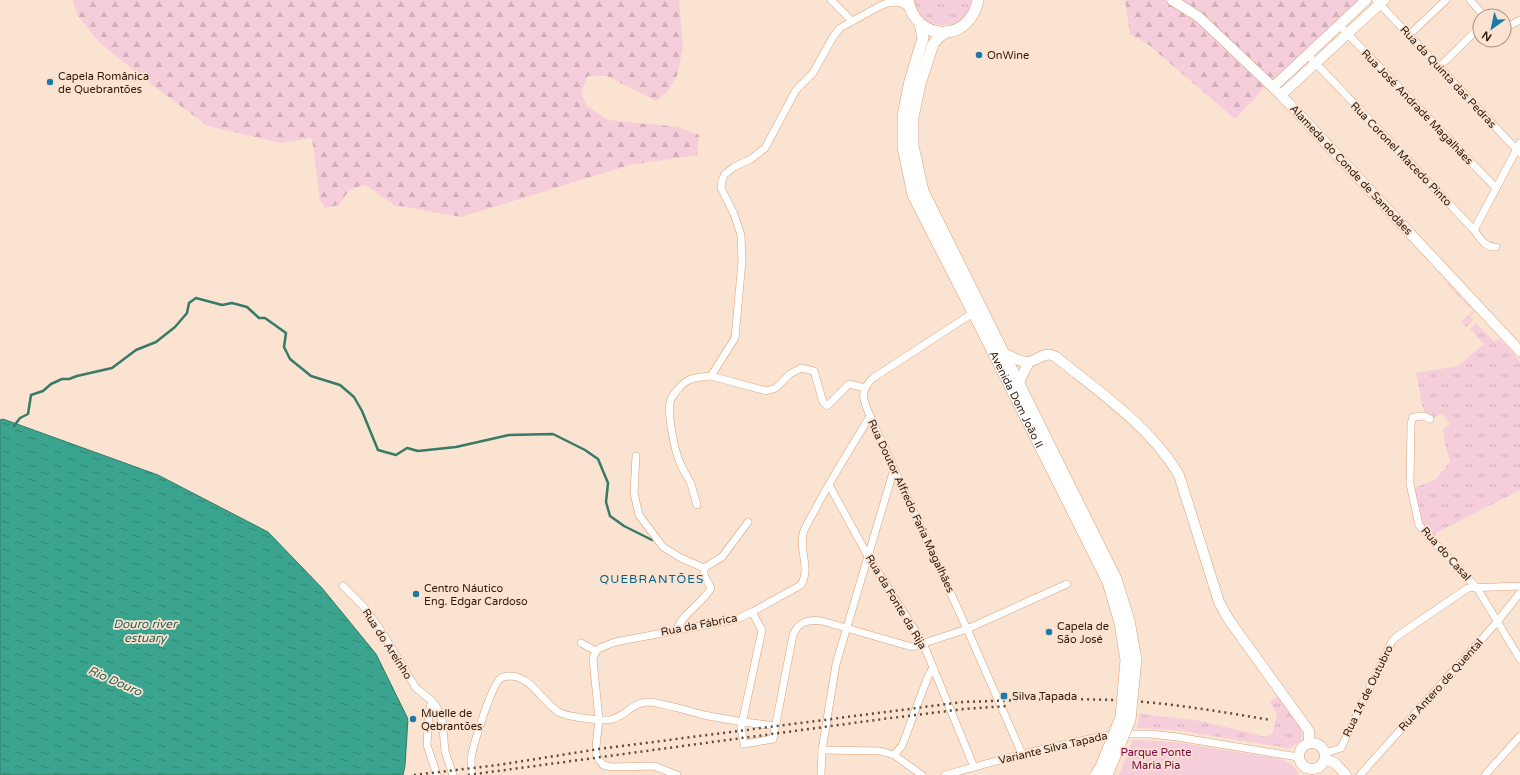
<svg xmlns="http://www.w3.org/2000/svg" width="1520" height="775" font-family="'Varela Round',sans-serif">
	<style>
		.grass { fill: url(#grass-tufts) }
		.forest { fill: url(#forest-firs) }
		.park { fill: #f6cdda }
		.water { fill: url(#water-ripples); stroke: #377a66 }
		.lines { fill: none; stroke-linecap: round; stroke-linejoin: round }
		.stream { stroke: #377a66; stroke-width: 2.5 }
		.street-casing { stroke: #d9a076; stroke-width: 8 }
		.secondary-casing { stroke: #d9a076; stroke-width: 11 }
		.primary-casing { stroke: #d9a076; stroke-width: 12 }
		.street { stroke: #fff; stroke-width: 7 }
		.secondary { stroke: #fff; stroke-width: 10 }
		.primary { stroke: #fff; stroke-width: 11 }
		.rail { stroke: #604a39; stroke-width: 2.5; stroke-dasharray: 2 4; stroke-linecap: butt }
		.primary-bridge-casing { stroke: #d9a076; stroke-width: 12; stroke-linecap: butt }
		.primary-bridge { stroke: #fff; stroke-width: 11 }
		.poi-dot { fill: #1f79a7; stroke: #fbe3d2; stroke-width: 1.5 }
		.labels { text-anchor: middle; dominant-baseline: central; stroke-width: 3.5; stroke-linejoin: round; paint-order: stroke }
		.poi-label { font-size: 11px; fill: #2f1908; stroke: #fbe3d2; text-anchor: start }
		.street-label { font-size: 11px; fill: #2f1908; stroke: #fbe3d2 }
		.park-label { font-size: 11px; fill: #810748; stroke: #fbe3d2 }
		.neighbourhood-label { font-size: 12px; letter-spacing: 1px; fill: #005e87; stroke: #fbe3d2 }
		.water-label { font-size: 12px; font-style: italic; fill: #296155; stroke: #fbe3d2 }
	</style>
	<defs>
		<pattern id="grass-tufts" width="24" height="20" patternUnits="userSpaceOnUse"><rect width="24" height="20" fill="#f6cdda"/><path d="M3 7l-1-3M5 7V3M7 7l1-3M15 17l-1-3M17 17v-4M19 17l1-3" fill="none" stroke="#d3afba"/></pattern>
		<pattern id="forest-firs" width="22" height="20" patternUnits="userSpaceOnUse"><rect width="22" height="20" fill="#f6cdda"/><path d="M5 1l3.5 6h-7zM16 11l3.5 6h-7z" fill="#d3afba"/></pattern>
		<pattern id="water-ripples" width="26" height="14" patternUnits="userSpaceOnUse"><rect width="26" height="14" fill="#3aa48e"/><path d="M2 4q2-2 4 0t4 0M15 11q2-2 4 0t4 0" fill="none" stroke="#318572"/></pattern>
	</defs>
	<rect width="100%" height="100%" fill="#fbe3d2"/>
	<!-- grass -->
	<g class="grass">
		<path d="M914,0H972C971,33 916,33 914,0Z"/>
		<path d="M1448,283L1475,312L1470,316L1473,320L1466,327L1461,322L1473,311L1447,284Z"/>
		<path d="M1476,323L1494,342L1499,338L1513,353L1520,362V490L1436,533L1435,539L1421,524L1414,488L1435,480L1450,462L1445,444L1443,429L1450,425L1442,413L1433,418L1424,413L1416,373L1458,366L1484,344L1470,329Z"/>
		<path d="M1279,696C1290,711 1319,738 1288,748L1176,730L1137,728L1140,714L1201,721L1266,737L1273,733L1277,714L1270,702Z"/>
	</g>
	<!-- forest -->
	<g class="forest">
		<path d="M73,0H679L683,47L677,76L667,92L656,101L607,76H588L581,92L587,106L608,120L678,127L699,135L697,155L630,165L461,217L394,205L370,188L363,185L349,190L339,205L325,208L320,200L312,138L280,143L208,126L148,82L99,42L77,15Z"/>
		<path d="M1125,0H1360L1284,81L1264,88L1235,119L1149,45L1130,34Z"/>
	</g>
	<!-- park -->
	<path class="park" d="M1133,740L1175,742L1282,759L1294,767L1298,773L1297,775H1119Z"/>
	<!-- water -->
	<path class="water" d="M3,419L158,475L268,532L322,588L376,654L408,719L405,766L403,775H0V420Z"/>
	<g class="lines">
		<!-- stream -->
		<path class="stream" d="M14,426L20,418L28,414L31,395L43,391L51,384L62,379H69L77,376L112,368L136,350L156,342L175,327L187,313L189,303L196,298L222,305L232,303L247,307L259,318H265L286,333L284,347L290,359L311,376L340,385L354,397L362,411L378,450L396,455L407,448L418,451L456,447L509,435L553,434L585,450L598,459L608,483L606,502L610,516L624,526L652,540"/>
		<!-- street casing -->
		<g class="street-casing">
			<g id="street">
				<path d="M831,0L852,21"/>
				<path d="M1376,0L1520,153"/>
				<path d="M1470,0L1484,16"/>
				<path d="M1339,25L1496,188"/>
				<path d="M1504,26H1509L1520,20"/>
				<path d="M1409,35L1446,0"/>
				<path d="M1308,55L1474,230C1480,238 1485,248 1496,247"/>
				<path d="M1439,67L1480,27"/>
				<path d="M1474,230L1520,143"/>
				<path d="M976,311L873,378C859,391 863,400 870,416L967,629L1022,754"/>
				<path d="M711,376L766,391L776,388L790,374L801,368L814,371L823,402L827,406L849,384L865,388"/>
				<path d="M1430,419L1424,416L1413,417L1411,424L1410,484L1419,525L1430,538L1477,588L1520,659"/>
				<path d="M636,456L634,493L639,515L663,547L681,558L704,568"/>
				<path d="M829,485L868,556L923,643L974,767"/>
				<path d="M697,505C695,498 693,491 691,484C688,477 684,472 681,465C675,453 666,411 671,399C674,393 682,384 687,381C694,377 704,377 711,376L735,338L742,261L741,235L734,214L721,188L722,180L725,174L734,167L751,159L765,148L796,90L813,73L833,37L840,28L878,7L887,3L896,2L903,4L910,9"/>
				<path d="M704,568L722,557L748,522"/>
				<path d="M343,586L364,607L380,629L416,688L432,701L436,706L442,719L445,751L453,775"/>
				<path d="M752,612L762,630L741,728L744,744L773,739L793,635C798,622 808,619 822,621L912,647L967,629L1067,584"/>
				<path d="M677,629C683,613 702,604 711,588L704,575V568"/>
				<path d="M581,643L596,651"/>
				<path d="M596,651L600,648L615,642L737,619L752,612L801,585C811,569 799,551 803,534C805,525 813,515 817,506C833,476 852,446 870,416"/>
				<path d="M596,651L593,659L599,719L596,747V754L600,761L603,765L612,767L654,766L677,775"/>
				<path d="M432,701L429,711L427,745L437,775"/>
				<path d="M822,750L880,751L894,755L922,775"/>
				<path d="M1325,753L1341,748L1392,641L1396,637L1468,588L1520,586"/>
				<path d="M894,755L902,746L927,679L933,667"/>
				<path d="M472,775C472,770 471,765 471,760C472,748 492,683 501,678C504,676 509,676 512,676C533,679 541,700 557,711C561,714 566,715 571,716C582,718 603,722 613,719C626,715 634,702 648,702C663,703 688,711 704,715C727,720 751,723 775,726"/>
				<path d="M821,775L822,750L836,664L894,469"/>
				<path d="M945,775L1022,754L1103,736L1126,734H1151L1177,737L1298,757"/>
				<path d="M1360,775L1497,622L1520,593"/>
				<path d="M1485,775L1520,736"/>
			</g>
		</g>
		<!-- secondary casing -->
		<g class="secondary-casing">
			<g id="secondary">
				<path d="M1172,0L1199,17L1281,95L1520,351"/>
				<path d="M1273,87L1366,0"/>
				<path d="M1281,95L1384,0"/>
				<path d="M1004,353C1011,356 1020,363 1029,362C1039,360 1045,350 1056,357C1099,392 1150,426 1179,475L1219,602L1229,620L1309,731V743"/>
				<path d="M1019,382L1029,362"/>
				<circle cx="1312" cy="756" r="13"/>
				<path d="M1325,759L1335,763L1346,775"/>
			</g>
		</g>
		<!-- primary casing -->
		<g class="primary-casing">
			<g id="primary">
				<path d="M908,0C916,43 970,43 978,0"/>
				<path id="s1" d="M920,24L923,38L910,81L903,115V147L913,195L982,330L1108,582L1120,623L1126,660"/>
				<path d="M946,32L939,37L933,44L920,84L913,117V146L923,191L1116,579L1129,621L1136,659"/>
			</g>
		</g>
		<!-- street -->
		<use href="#street" class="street"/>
		<!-- secondary -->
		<use href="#secondary" class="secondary"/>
		<!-- primary -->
		<use href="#primary" class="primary"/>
		<!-- rail -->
		<g class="rail">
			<path d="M414,775L498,765L599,749L963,702C1023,700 1084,697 1145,702C1188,706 1229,713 1271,720"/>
			<path d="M468,775L883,719L964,709L1007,706"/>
		</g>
		<!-- primary-bridge casing -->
		<g class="primary-bridge-casing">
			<g id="primary-bridge">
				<path d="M1096,775L1101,767L1121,717L1126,660"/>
				<path d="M1107,775L1130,720L1136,659"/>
			</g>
		</g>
		<!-- primary-bridge -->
		<use href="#primary-bridge" class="primary-bridge"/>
	</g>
	<!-- markers -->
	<g class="poi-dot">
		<circle cx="979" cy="55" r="4"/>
		<circle cx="50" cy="82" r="4"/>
		<circle cx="416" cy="594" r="4"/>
		<circle cx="1049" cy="632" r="4"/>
		<rect x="1000" y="692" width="8" height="8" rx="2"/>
		<circle cx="413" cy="719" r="4"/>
	</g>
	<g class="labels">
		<!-- poi labels -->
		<g class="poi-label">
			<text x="987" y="55">OnWine</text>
			<text x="58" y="76">Capela Românica<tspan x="58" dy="13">de Quebrantões</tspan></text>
			<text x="424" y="588">Centro Náutico<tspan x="424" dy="13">Eng. Edgar Cardoso</tspan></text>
			<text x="1057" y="626">Capela de<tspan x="1057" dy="13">São José</tspan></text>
			<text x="1012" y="696">Silva Tapada</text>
			<text x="421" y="713">Muelle de<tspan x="421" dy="13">Qebrantões</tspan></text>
		</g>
		<!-- street labels -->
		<g class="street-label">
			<text transform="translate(1448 77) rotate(47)">Rua da Quinta das Pedras</text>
			<text transform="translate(1417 107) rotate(46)">Rua José Andrade Magalhães</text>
			<text transform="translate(1401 154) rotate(46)">Rua Coronel Macedo Pinto</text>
			<text transform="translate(1351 170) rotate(47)">Alameda do Conde de Samodães</text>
			<text stroke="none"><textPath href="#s1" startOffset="404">Avenida Dom João II</textPath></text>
			<text transform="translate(911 506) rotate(65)">Rua Doutor Alfredo Faria Magalhães</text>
			<text transform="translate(1446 554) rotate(48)">Rua do Casal</text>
			<text transform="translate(896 602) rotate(59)">Rua da Fonte da Rija</text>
			<text transform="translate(699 625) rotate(-11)">Rua da Fábrica</text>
			<text transform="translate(387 644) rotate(57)">Rua do Areínho</text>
			<text transform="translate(1441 685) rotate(-48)">Rua Antero de Quental</text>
			<text transform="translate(1368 691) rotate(-64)">Rua 14 de Outubro</text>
			<text transform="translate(1053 748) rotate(-13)">Variante Silva Tapada</text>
		</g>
		<!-- park labels -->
		<g class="park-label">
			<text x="1156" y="752">Parque Ponte<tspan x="1156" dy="13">Maria Pia</tspan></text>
		</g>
		<!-- neighbourhood labels -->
		<g class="neighbourhood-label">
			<text x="652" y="579">QUEBRANTÕES</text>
		</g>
		<!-- water labels -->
		<g class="water-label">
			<text x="145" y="624">Douro river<tspan x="145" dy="14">estuary</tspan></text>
			<text transform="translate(115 681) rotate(24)">Rio Douro</text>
		</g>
	</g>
	<!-- north arrow -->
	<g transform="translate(1492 28) rotate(213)"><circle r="19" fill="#fbe3d2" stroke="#a99281"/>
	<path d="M0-3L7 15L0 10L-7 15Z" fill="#1f79a7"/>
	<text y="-6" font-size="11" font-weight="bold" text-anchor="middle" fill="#2f1908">N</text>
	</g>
</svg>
